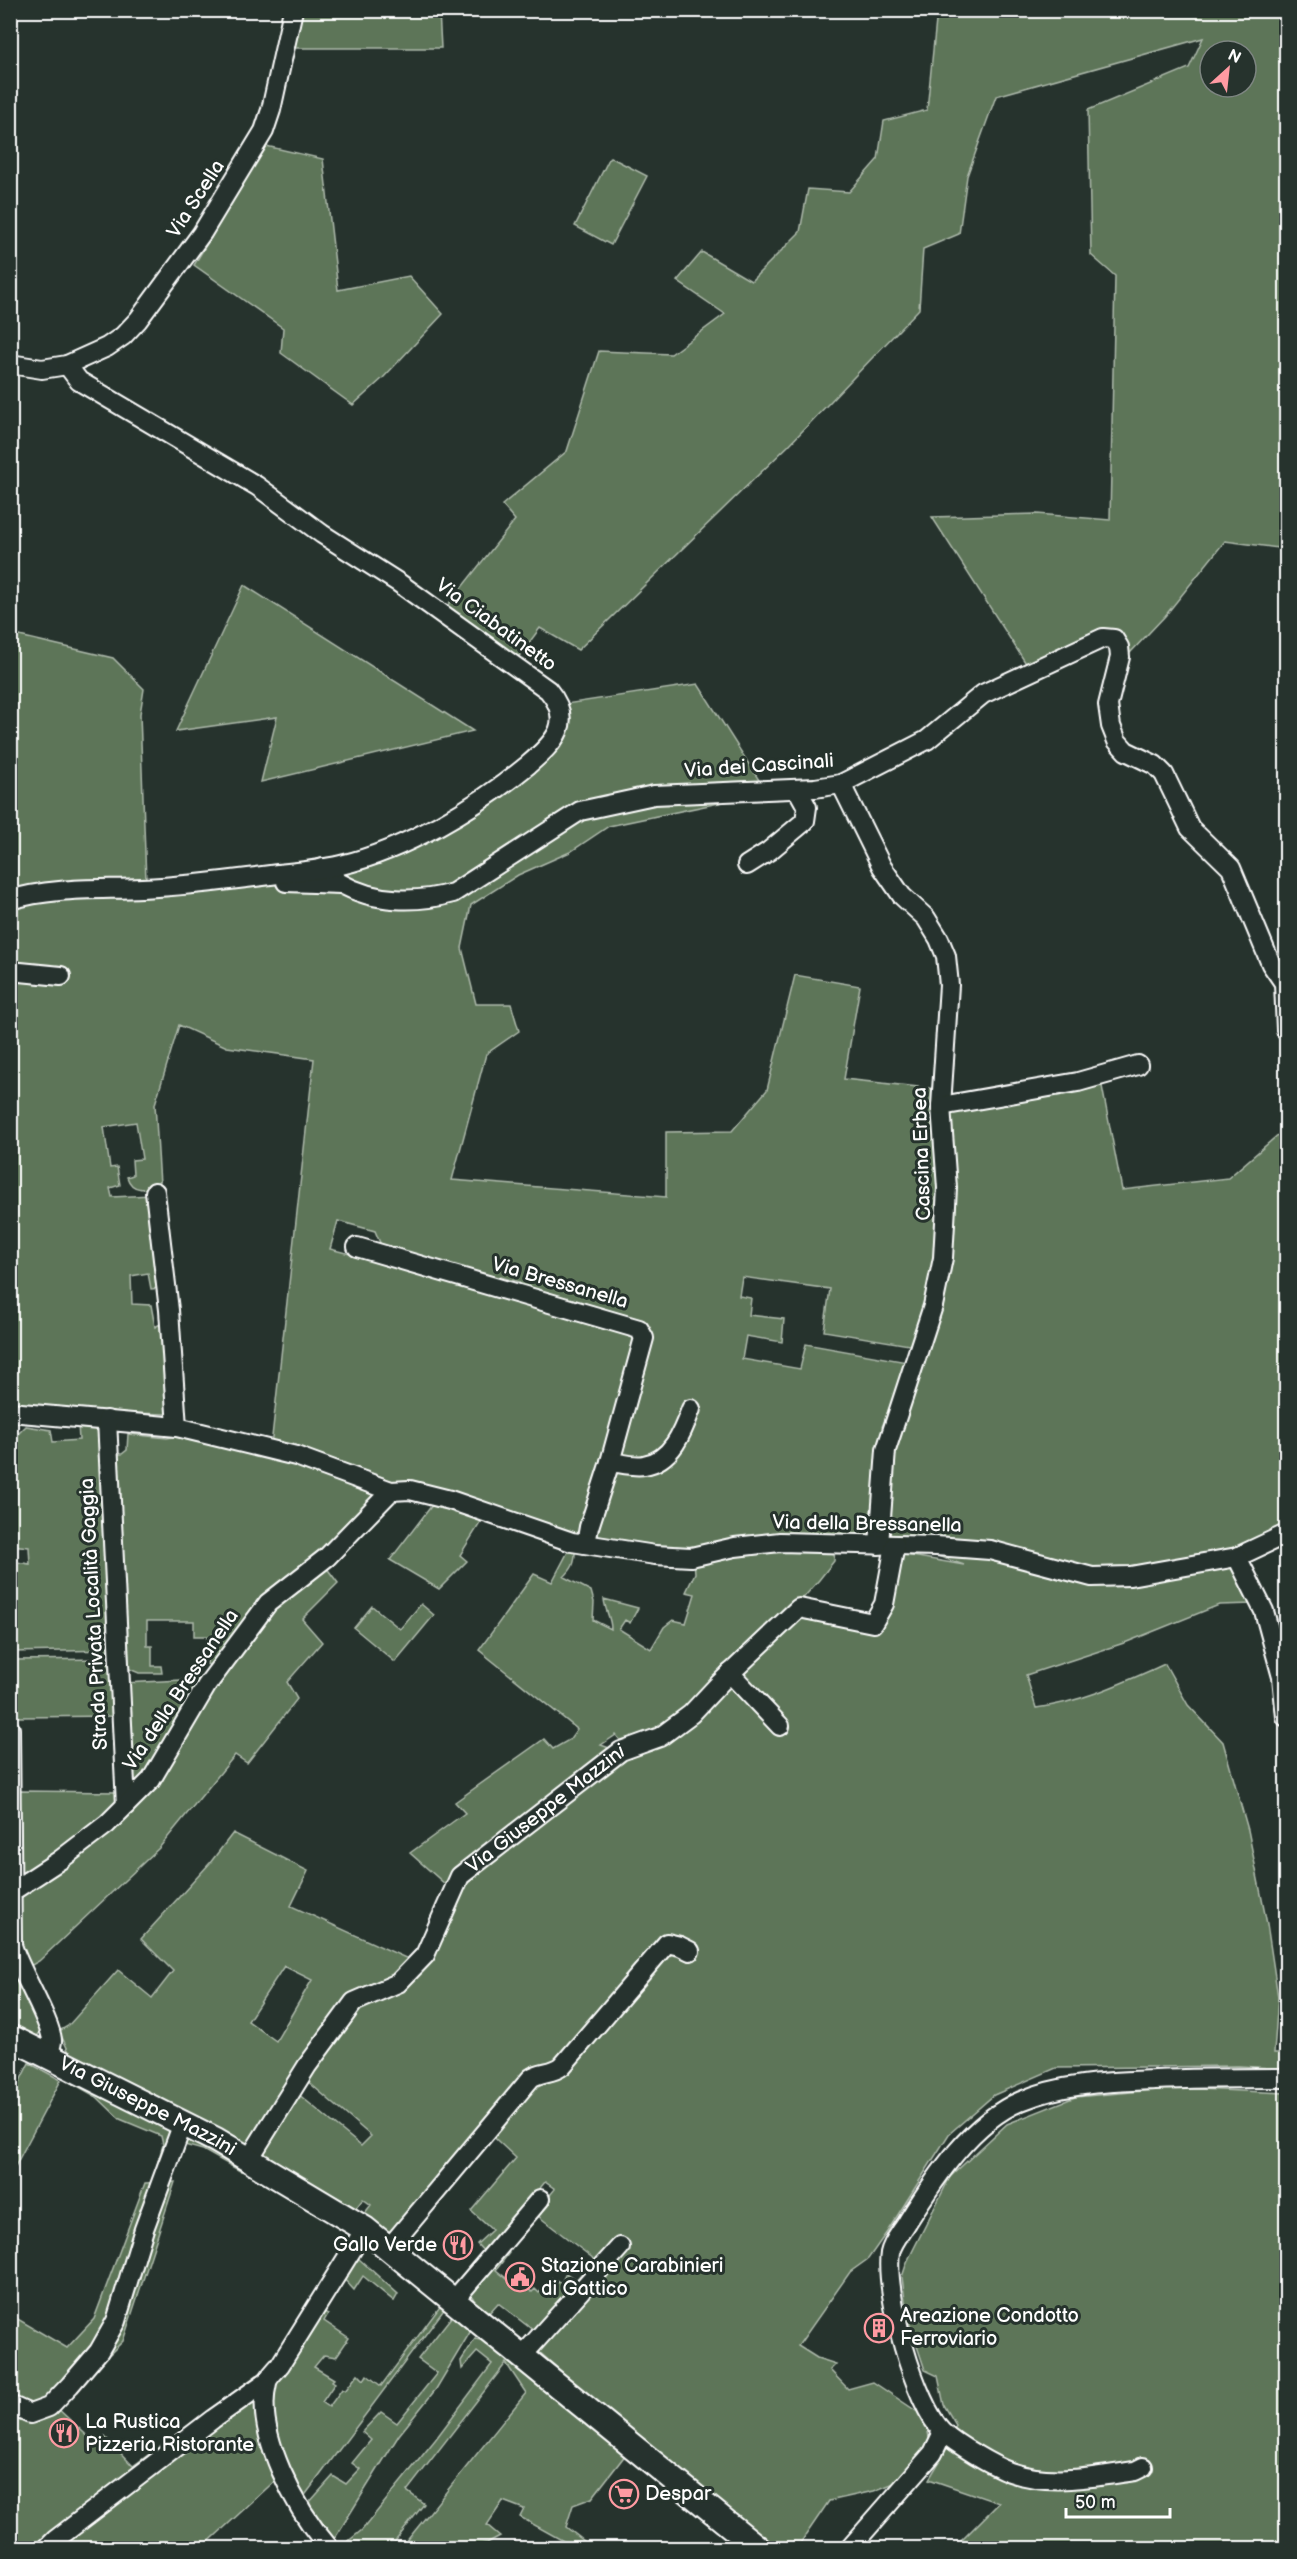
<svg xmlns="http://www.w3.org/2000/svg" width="1297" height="2559" font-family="'Balsamiq Sans',sans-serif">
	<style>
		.green { fill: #5d7458; stroke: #aebaac; stroke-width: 1.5; fill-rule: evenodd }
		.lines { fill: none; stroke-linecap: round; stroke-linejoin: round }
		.minor-casing { stroke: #fff; stroke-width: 22 }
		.major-casing { stroke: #fff; stroke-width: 28 }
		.minor { stroke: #26332d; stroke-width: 18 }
		.major { stroke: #26332d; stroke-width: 24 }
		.labels { text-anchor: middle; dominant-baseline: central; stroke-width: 6; stroke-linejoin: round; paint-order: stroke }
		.street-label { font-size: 20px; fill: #fff; stroke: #26332d }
		.poi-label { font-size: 20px; fill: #fff; stroke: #26332d; text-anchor: start }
	</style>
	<rect width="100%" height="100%" fill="#26332d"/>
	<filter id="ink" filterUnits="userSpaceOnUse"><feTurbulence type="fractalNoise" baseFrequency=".0167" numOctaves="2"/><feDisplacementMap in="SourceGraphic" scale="12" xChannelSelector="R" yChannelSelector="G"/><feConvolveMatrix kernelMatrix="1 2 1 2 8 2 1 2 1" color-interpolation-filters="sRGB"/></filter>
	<g filter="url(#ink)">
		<!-- green -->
		<g class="green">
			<path d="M303,11H439L441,48H292Z"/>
			<path d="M937,11H1286V549L1225,541L1165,616L1129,654L1114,633L1027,665L932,517L1037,514L1110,520L1115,276L1091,255L1088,110L1189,68L1203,38L996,96L967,176L959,234L923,249L919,309L788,446L578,650L540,628L517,659L447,606L515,520L502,505L567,451L599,351L671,354L725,314L677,281L702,252L751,281L800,232L808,189L849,192L878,159L884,121L927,110ZM1210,51H1246V87H1210Z"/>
			<path d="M266,146L323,159L338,290L409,276L443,314L383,378L353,405L281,353L283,328L194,265Z"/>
			<path d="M610,157L647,176L611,245L575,226Z"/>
			<path d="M244,585L473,731L261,782L277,717L176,731Z"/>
			<path d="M11,634L113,658L144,689L140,714L146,881L341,860L374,850L450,813L498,780L545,741L557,722L552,706L698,684L759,780L752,796L609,826L570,852L518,875L471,905L462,948L476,1004H511L519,1031L486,1054L452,1180L666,1197V1132L732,1131L767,1090L795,975L860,986L844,1079L937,1089C940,1140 948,1192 941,1243C936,1278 925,1312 915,1346L824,1331L830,1289L742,1277L739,1296L751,1298L749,1315L784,1319L782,1342L746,1336L742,1359L800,1369L806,1344L907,1362L882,1427L884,1431L899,1424L942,1289L954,1217L955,1189L946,1109L1101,1081L1122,1190L1228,1178L1286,1128V1531L1233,1550L1253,1604L1219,1605L1127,1642L1026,1675L1036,1708C1082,1702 1122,1683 1165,1664L1188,1705L1223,1742L1248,1830L1267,1924L1278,1997L1274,2053H1286V2069L1239,2066L1056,2068L994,2095L949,2134L887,2232L868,2259L850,2272L798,2346L817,2358L836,2364L830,2370L848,2389L873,2382L925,2417L930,2442L912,2476L874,2491L829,2501L797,2548H778L588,2395L528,2342L534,2331L498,2303L489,2313L475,2302L471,2294L472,2287L503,2250L509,2253L496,2270L517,2287L521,2283L532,2292L535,2289L539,2293L552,2278L561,2283L566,2273L576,2280L594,2259L538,2216V2210L555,2189L545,2182L486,2254L477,2244L492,2230L471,2211L516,2158L484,2128L392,2237L364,2214L371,2205L363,2199L356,2208L262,2156L263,2146L297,2093L361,2146L371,2136L298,2073L249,2146L87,2065L69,2052L59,2031L68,2026L118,1970L152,1998L173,1971L141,1939L210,1863L233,1833L308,1871L291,1906L410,1960L419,1954L446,1885L410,1853L465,1813L455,1802L544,1739L553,1749L569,1740L577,1729L479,1650L534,1574L552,1582L569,1550L575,1552C575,1564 572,1569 564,1577L591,1591L594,1602L593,1620L611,1629C611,1617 605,1611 604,1599L638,1608L630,1623L625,1620L619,1629L651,1649L664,1627L673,1620L686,1623L695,1594L686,1592L695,1573L694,1560L757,1546H835L834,1561L819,1580L798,1604L715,1682L688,1712L659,1732L625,1746L616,1735L601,1745L620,1752L660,1737L663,1739L692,1716L737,1670L798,1618L864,1630L880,1599L889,1552L964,1565L873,1534L817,1538L776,1536L698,1549H643L599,1541L593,1533L594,1521L612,1472L614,1467H621L623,1459L617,1453V1449L650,1331L647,1328L590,1313L586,1304L572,1299L570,1307L519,1292V1282L501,1277L493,1284L383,1250L375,1231L338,1221L330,1249L398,1266L639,1336L579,1539L462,1498L375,1477L294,1450L271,1446L314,1059L227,1047L179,1025L155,1104L160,1184C147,1190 132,1193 127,1177L133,1175L132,1160L142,1159L136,1122L104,1127L110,1168L117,1167L120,1185L110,1188L112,1197L152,1195L162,1288L151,1289L148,1273L131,1276L132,1304L151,1305L155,1327L162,1323L171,1408L166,1414L97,1412L11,1405V905L48,896L109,892L110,883L11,896ZM284,1966L312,1980L276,2041L248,2021Z"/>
			<path d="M78,1424L104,1426L115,1650L11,1652L10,1561L30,1564L29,1547L11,1545V1433L18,1434L26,1426L51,1430L53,1442L79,1440Z"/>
			<path d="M128,1434L167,1438L188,1434L380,1491L351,1525L299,1571L134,1790L125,1683L201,1679L210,1666L207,1664V1636H194V1621H147V1646H152V1666H161L162,1673H139L127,1668L114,1454H122L127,1450Z"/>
			<path d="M436,1500L484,1517L460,1555L467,1561L439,1589L390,1560Z"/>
			<path d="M326,1567L338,1583L302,1619L322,1642L287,1682L297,1699L247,1763L235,1755L159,1848L39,1961L25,1969L20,1952L19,1898L124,1814L201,1702L262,1619Z"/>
			<path d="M421,1604L434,1615L395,1662L354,1628L372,1606L400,1629Z"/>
			<path d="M113,1659L118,1716L18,1717L11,1687L10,1660Z"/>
			<path d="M19,1791L120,1792L121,1797L112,1812L22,1876L18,1873Z"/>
			<path d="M10,1968L42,2027L36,2039L11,2027Z"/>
			<path d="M29,2063L61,2080L11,2174V2076L20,2081Z"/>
			<path d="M64,2074L253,2170L240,2171L203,2150L181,2144L157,2180L153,2178L163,2145L161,2136L120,2119L97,2097L63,2078Z"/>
			<path d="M1177,2088L1286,2093V2548H954L999,2503L929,2479L943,2456L956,2425L944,2405L938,2376L925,2370L907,2316L902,2277L907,2262L950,2177L1007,2124L1075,2097Z"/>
			<path d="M175,2182L123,2341L56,2407L95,2443L104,2436L133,2466L257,2375H263L137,2474L34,2548H11V2315L67,2348L94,2319L145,2183Z"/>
			<path d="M358,2251L359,2259L398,2294L394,2301L363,2276L354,2290L342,2277Z"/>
			<path d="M442,2304L446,2307L303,2498L276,2439L271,2392L319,2309L328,2314L324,2321L349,2338L336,2357L324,2355L314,2367L334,2379L332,2381L335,2383L322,2402L329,2407L342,2389L345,2391L358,2374L364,2380L367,2375L381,2386Z"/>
			<path d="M452,2316H458L472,2329L436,2389L399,2435L333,2541L308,2504L333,2476L346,2484L360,2469L352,2463L371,2440L362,2432L381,2412L397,2423L437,2373L418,2359Z"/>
			<path d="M475,2339L481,2340L514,2362L626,2454L592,2498L573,2505L566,2527L593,2548H564L567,2543L520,2517L524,2509L503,2501L487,2525L500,2536L487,2543L467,2546L465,2548H401L526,2393L506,2363L407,2491L424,2504L390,2548H340L362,2530L435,2440L492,2364L477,2352L462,2369L461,2361Z"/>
			<path d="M259,2391L279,2477L202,2548H48Z"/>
		</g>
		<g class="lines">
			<!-- minor casing -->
			<g class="minor-casing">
				<g id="minor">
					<path d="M10,364L42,369L67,365L107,347L123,336L138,320L202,233L264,131L271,110L293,10"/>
					<path d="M841,784L882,867L902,896L926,918L939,939L946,956L949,985L941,1106L947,1188L943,1258L933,1306L886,1450L879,1545"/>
					<path d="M747,865L769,851L805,821L807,807L797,789"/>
					<path d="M323,868C328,873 334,880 340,883C374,903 417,903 453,893L580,811L654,795L815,788L841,784L927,740L983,694L1103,638L1114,639L1119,647L1120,657L1108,705L1111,726L1117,741L1126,751L1155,765L1164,774L1190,828L1231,868L1271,964L1284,983L1286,1030"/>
					<path d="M286,882L341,884"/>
					<path d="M10,900C52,887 99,890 142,888C187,886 233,880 278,874C299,872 320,870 341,865C405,850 477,807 528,765C555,742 575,722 548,690L399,583L322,534L257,486L79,381L67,365"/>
					<path d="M10,971L61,976"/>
					<path d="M941,1106L1078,1082L1138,1065"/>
					<path d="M155,1192L169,1310L177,1427"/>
					<path d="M357,1247L639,1329L644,1338L610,1462L589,1527L586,1544"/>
					<path d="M10,1412L177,1427L296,1456L391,1491"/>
					<path d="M107,1420L126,1805"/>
					<path d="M610,1462C620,1463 634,1467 644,1465C672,1461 683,1431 691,1409"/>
					<path d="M1237,1557L1286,1534"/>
					<path d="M730,1673L780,1726"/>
					<path d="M10,1729L12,1945C19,1969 52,2023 52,2041C52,2045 49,2051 48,2055"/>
					<path d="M11,1892L60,1860L107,1824L151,1780L207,1685L268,1603L327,1557L391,1491L410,1490L450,1500L572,1542L655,1555L691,1557L735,1547L780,1542L936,1546L990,1550L1092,1577L1130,1576L1237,1557L1264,1611L1282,1677L1286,1717"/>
					<path id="s1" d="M249,2159L307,2066L354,2002L398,1983L425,1955L460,1876L621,1751L660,1737L691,1714L720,1683L799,1608L873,1623L884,1604L895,1545"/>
					<path d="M389,2248L531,2078C541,2071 552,2074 562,2066L667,1943L680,1946L690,1951"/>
					<path d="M454,2300L540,2199"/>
					<path d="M523,2355L620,2247"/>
					<path d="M10,2405L30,2414L49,2407L70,2385L99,2351L116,2321L144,2229L183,2123"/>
					<path d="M1143,2467L1135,2471C1094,2477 1050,2486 1010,2472C993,2466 956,2444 943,2432C915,2405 884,2292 890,2253C892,2242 903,2230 908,2221C935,2178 972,2121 1021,2101C1063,2083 1110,2082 1155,2080C1199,2078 1243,2078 1286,2078"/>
					<path d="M47,2548L55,2540L213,2419L267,2381"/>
					<path d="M329,2548C297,2511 254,2434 267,2383C268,2377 276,2370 280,2365L365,2229"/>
					<path d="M850,2548L933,2453L943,2432"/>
				</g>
			</g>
			<!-- major casing -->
			<g class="major-casing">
				<g id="major">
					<path id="s2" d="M10,2037L216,2140L365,2229L758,2548"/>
				</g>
			</g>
			<!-- minor -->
			<use href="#minor" class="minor"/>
			<!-- major -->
			<use href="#major" class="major"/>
		</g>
	</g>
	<!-- icons -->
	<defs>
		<g id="restaurant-ring" transform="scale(1.5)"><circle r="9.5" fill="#26332d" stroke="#ff9aa2" stroke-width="1.5"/><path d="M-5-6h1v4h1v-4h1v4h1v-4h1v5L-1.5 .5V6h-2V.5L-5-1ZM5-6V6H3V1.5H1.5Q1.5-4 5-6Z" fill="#ff9aa2"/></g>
		<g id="civic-ring" transform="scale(1.5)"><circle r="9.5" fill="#26332d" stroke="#ff9aa2" stroke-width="1.5"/><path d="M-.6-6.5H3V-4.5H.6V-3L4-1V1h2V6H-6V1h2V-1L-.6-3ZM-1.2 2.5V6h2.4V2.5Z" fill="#ff9aa2"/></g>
		<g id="building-ring" transform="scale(1.5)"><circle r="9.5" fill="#26332d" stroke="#ff9aa2" stroke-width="1.5"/><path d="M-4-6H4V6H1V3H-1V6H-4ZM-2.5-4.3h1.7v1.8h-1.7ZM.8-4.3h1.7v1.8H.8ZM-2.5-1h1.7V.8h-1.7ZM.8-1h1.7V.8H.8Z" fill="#ff9aa2"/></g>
		<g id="supermarket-ring" transform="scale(1.5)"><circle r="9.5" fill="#26332d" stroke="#ff9aa2" stroke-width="1.5"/><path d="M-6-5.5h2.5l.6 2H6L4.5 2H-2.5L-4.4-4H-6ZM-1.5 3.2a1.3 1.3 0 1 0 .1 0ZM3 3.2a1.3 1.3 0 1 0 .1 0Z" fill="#ff9aa2"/></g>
	</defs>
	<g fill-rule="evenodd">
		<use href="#restaurant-ring" x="458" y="2245"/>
		<use href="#civic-ring" x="520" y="2277"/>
		<use href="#building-ring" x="879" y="2328"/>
		<use href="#restaurant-ring" x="64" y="2433"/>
		<use href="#supermarket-ring" x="624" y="2494"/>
	</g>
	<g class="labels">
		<!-- street labels -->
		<g class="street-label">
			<text transform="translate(196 199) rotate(-57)">Via Scella</text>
			<text transform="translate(496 625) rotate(36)">Via Ciabatinetto</text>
			<text transform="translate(759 766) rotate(-4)">Via dei Cascinali</text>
			<text transform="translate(922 1154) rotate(-92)">Cascina Erbea</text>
			<text transform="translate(560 1283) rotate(16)">Via Bressanella</text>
			<text transform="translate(867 1524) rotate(1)">Via della Bressanella</text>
			<text transform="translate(94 1614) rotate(-93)">Strada Privata Località Gaggia</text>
			<text transform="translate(181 1690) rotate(-56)">Via della Bressanella</text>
			<text stroke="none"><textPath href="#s1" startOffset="471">Via Giuseppe Mazzini</textPath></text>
			<text stroke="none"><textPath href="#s2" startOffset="154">Via Giuseppe Mazzini</textPath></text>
		</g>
		<!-- poi labels -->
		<g class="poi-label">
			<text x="437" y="2245" text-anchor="end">Gallo Verde</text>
			<text x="541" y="2266">Stazione Carabinieri<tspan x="541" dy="23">di Gattico</tspan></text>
			<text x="900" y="2316">Areazione Condotto<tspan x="900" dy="23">Ferroviario</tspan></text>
			<text x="85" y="2422">La Rustica<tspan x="85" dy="23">Pizzeria Ristorante</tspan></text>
			<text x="645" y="2494">Despar</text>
		</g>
	</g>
	<!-- margin -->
	<rect width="1297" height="2559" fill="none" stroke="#26332d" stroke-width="36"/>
	<rect x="18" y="18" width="1261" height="2523" fill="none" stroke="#fff" stroke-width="2" filter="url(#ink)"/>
	<!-- north arrow -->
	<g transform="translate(1228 69) rotate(27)"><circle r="28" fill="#26332d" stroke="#7d8581" stroke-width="1.5"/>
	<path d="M0-4.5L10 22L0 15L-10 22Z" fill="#ff9aa2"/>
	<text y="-9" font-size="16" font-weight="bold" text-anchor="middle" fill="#ffffff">N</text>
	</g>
	<!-- scale -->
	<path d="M1066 2508v9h104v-9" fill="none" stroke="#ffffff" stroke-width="3"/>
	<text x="1075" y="2508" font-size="18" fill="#ffffff" stroke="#26332d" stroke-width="4.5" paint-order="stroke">50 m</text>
</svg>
